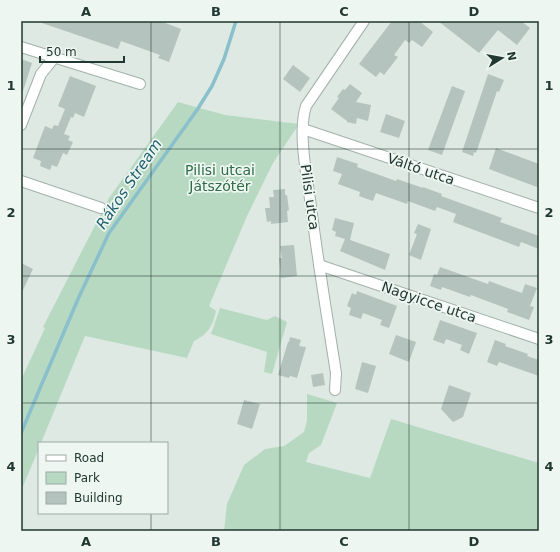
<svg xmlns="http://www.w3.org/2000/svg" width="560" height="552" font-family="'DejaVu Sans',sans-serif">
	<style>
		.green { fill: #b8d9c1 }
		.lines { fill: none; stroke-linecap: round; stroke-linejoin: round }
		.stream { stroke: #89c0cb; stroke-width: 3.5 }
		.building { fill: #b4c3bd }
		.street-casing { stroke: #a2b0ab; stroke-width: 12 }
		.street { stroke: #fff; stroke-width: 10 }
		.grid { fill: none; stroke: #213731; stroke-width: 1; stroke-opacity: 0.55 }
		.labels { text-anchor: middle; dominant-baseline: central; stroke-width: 3.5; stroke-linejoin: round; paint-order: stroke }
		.street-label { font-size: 14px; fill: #213731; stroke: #eef6f2 }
		.park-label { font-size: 14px; fill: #2e6b46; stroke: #eef6f2 }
		.water-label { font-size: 15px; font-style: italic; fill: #20606e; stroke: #eef6f2 }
		.neatline { fill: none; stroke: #213731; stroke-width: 1.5 }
		.grid-label { font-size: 13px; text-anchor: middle; font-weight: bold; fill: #213731 }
	</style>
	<rect width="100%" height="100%" fill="#dee9e4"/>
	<!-- green -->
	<g class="green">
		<path d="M178,102L225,115L299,124L273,163L247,216L209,306L216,311C213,326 207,335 194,341L187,358L85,336L41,443H39V448L21,491V380L45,328L43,327L109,198Z"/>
		<path d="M220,308L267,320L275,316L287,322L272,374L264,372L267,352L211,334Z"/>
		<path d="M307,394L337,403L321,445L309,453L306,462L370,478L391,419L539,463V531H224L227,504L244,465L265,449L284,446L304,432L307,420Z"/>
	</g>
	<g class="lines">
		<!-- stream -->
		<path class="stream" d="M21,433L78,299L109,233L197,110L212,86L224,59L236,21"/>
	</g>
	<!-- building -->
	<g class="building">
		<path d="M42,21H160L181,29L169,62L158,58L160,55L121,41L118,49L42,23Z"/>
		<path d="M392,21H419L433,32L422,47L412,40L409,43L405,40L394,55L398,57L384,75L380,72L376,77L359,64Z"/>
		<path d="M438,21H521L530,28L517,45L498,30L479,53Z"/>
		<path d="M21,59L32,63L23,91L21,90Z"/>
		<path d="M293,65L310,78L300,92L283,79Z"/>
		<path d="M488,74L504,80L499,92L497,91L476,153L474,152L473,156L462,152Z"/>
		<path d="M70,76L96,86L84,117L75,113L73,118L71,117L64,134L70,136L68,140L73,142L67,155L63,153L57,167L52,165L50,170L40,166L41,161L33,158L45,126L52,129L54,125L58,126L65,109L58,106Z"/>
		<path d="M350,84L362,93L356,102L371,105L368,121L357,118L356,124L347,122V121L331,109L339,98L337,97L343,89L345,90Z"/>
		<path d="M452,86L465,91L442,155L428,150Z"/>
		<path d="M386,114L405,121L399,138L380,132Z"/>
		<path d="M496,148L539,164V182L537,187L489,169Z"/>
		<path d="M337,157L358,164L357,167L396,181L397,179L423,188V187L442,194L441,196L502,218L500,222L539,236V249L521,242L519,247L453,222L456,214L437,207L435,211L408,201L407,204L376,193L373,201L359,196L360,192L338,184L342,174L333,171Z"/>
		<path d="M285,189V195H287L289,210L287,211L288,222L271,224V221L267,222L265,208H270L269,197H274L273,190Z"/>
		<path d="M335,218L354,223L350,240L390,254L385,270L340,251L345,239L335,236L336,232L332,230Z"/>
		<path d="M418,224L431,229L421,260L409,255L417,234L414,233Z"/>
		<path d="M294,245L297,276L281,278L279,258H282L280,246Z"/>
		<path d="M21,263L33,269L21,294Z"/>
		<path d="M440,267L488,284L489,281L522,293L525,284L537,288L530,306L534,307L529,320L507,312L508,309L471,295L470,297L442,287L441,290L430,286L434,274L437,275Z"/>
		<path d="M357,291L397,306L389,328L380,325L382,320L363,313L361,319L349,315L351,308L347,306L352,293L356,295Z"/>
		<path d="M440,320L477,333L469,354L460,350L462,345L446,339L444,344L433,340Z"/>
		<path d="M396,335L416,342L409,362L389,354Z"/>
		<path d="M290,337L301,340L299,346L306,347L297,378L290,376L289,378L278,375L288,342H289Z"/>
		<path d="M495,340L506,344L505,346L528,354L527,356L539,360V376L499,362L497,366L487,362Z"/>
		<path d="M362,362L376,366L368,393L355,389Z"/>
		<path d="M323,373L325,385L313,387L311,375Z"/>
		<path d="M449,385L471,393L463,417L453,422L441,409Z"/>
		<path d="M244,400L260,404L252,429L237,424Z"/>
	</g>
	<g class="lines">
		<!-- street casing -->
		<g class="street-casing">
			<g id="street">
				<path d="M21,47L140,84"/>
				<path d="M21,125L41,74L54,58"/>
				<path d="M303,129L539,208"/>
				<path d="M21,181L101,208"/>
				<path d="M319,265L539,339"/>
				<path d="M335,390L336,373C327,315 317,257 310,199C306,172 298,131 306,106L364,21"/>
			</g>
		</g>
		<!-- street -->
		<use href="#street" class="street"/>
	</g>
	<!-- grid -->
	<path class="grid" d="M151,21V443M280,21V531M409,21V531M21,149H539M21,276H539M21,403H539M151,513V531"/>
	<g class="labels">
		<!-- street labels -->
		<g class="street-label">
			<text transform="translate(421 169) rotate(19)">Váltó utca</text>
			<text transform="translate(310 197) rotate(82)">Pilisi utca</text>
			<text transform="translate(429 302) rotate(19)">Nagyicce utca</text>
		</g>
		<!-- park labels -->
		<g class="park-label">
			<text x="220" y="170">Pilisi utcai<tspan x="220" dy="16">Játszótér</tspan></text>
		</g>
		<!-- water labels -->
		<g class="water-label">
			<text transform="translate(129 184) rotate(-56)">Rákos Stream</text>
		</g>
	</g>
	<!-- border -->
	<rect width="560" height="552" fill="none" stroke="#eef6f2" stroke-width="44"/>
	<!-- legend -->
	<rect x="38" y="442" width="130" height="72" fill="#eef6f2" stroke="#9caaa5"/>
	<rect x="46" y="455" width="20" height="6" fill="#ffffff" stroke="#9caaa5"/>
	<text x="74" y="462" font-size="12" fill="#213731">Road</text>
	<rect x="46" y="472" width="20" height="12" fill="#b8d9c1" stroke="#9caaa5"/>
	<text x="74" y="482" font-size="12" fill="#213731">Park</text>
	<rect x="46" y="492" width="20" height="12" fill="#b4c3bd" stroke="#9caaa5"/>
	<text x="74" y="502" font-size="12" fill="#213731">Building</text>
	<!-- north arrow -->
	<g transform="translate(502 58) rotate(79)" stroke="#eef6f2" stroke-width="3" paint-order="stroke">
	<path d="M0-3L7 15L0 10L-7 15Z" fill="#213731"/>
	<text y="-6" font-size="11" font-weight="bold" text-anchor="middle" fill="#213731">N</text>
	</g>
	<!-- scale -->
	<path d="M40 56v6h84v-6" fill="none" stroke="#213731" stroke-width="2"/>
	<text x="46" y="56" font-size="12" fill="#213731" stroke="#eef6f2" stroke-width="3" paint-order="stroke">50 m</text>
	<rect x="22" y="22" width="516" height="508" class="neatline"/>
	<g class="grid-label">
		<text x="86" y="16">A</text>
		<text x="216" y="16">B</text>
		<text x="344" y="16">C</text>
		<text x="474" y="16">D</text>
		<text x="11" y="90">1</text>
		<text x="549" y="90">1</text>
		<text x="11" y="217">2</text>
		<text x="549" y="217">2</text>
		<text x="11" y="344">3</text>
		<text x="549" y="344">3</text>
		<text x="11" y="471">4</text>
		<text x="549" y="471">4</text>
		<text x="86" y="546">A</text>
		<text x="216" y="546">B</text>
		<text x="344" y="546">C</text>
		<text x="474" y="546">D</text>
	</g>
</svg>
